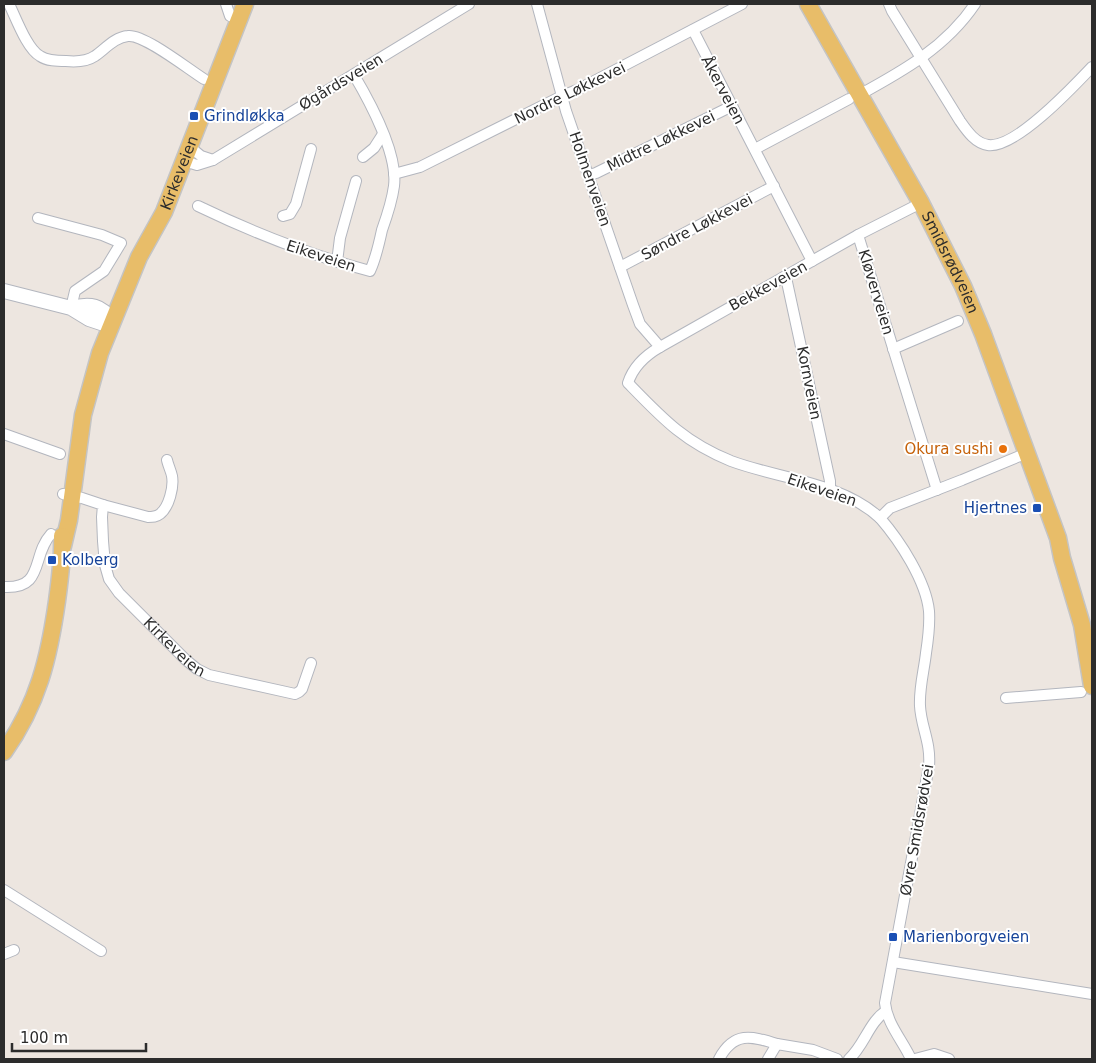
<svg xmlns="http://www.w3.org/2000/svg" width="1096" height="1063" font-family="'DejaVu Sans',sans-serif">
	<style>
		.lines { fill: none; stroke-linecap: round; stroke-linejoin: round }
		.street-casing { stroke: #b3b6be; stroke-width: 12 }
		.secondary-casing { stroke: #b3b6be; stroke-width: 16 }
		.primary-casing { stroke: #c4c4c4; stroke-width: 19 }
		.street { stroke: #fff; stroke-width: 10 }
		.secondary { stroke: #fff; stroke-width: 14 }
		.primary { stroke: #e8bd69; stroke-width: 16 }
		.transit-dot { fill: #1a4fb4; stroke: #fff; stroke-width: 2 }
		.food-dot { fill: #e8710a; stroke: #fff; stroke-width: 2 }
		.labels { text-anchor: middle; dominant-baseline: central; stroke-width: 4; stroke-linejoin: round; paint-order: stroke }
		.street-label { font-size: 15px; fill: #2c2c2c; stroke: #fff }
		.transit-label { font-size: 15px; fill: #164399; stroke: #fff; text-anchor: start }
		.food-label { font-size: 15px; fill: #c56008; stroke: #fff; text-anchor: end }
	</style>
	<rect width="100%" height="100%" fill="#ede6e0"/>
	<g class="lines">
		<!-- street casing -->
		<g class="street-casing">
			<g id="street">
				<path d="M9,4C16,18 27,49 40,56C47,61 57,61 66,61C76,62 86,62 95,56C105,49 115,37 128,36C144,34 188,69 204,79"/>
				<path d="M226,4L230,16"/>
				<path d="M537,4L566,111L633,305L640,324L660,347"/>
				<path d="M889,4L892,11L960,121C967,131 975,143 988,145C1015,149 1074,86 1092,67"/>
				<path d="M693,30L812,261"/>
				<path d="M859,95C903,71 946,47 975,4"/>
				<path d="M190,147L201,156L213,160"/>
				<path d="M755,149L849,99"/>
				<path d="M363,157L374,148L383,134"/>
				<path d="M184,161L197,165L213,160L469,4"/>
				<path d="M394,174L420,167L562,96L579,89L742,4"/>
				<path d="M589,175L596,173L732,106"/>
				<path d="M921,203L858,235L660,347C646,355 633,367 628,383C662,418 684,442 731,461C779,479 841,482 880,518L890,508L962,480L1027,453"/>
				<path d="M198,206C254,233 310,255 370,271C376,258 379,244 382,230C387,216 392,201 394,186C398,154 370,102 354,75"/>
				<path d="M283,216L290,214L296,204L311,149"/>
				<path d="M38,218L102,235L121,243L104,271L75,291L71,308"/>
				<path d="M858,235L937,490"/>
				<path d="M337,262L340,238L356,181"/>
				<path d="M620,267L774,186"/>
				<path d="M784,277L787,282L830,481V491"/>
				<path d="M893,349L958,321"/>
				<path d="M4,434L60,454"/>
				<path id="s1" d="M63,494L82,498L103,505L102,517L103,541L105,565L109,579L119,593L186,660L197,669L209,675L295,694L299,692L302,689L311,663"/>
				<path d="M103,505L148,517C153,517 156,517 160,514C169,507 174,487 172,476C171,471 168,465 167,460"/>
				<path d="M880,518C900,541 926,581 929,611C930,625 928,640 926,653C924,671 919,688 920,706C921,727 931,742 929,766L885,1003C887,1024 903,1041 911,1059"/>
				<path d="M4,587C45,589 31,556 51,534"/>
				<path d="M1006,698L1081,692"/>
				<path d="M4,890L101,951"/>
				<path d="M4,954L14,950"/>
				<path d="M893,962L1092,994"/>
				<path d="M719,1059C734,1031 751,1036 777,1044"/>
				<path d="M768,1059L777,1044L813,1050L837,1059"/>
				<path d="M849,1059C864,1046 869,1022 886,1011"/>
				<path d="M915,1059L934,1054L949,1059"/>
			</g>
		</g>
		<!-- secondary casing -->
		<g class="secondary-casing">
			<path id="secondary" d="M4,291L71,308L89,319L101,323L112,321C102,305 90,303 71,308"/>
		</g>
		<!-- primary casing -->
		<g class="primary-casing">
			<g id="primary">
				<path id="s2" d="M808,4L921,203L963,286L983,334L1058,538L1062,558L1082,625L1092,686"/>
				<path id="s3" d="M63,546L69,520L83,415L100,353L139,257L164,212L245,4"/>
				<path d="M4,752C38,704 49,658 57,601C60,579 63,557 62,536"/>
			</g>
		</g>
		<!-- street -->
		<use href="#street" class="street"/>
		<!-- secondary -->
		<use href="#secondary" class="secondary"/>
		<!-- primary -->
		<use href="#primary" class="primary"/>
	</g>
	<!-- markers -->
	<g class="transit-dot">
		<rect x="189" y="111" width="10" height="10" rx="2.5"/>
		<rect x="1032" y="503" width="10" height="10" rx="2.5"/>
		<rect x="47" y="555" width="10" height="10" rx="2.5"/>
		<rect x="888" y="932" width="10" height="10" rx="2.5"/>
	</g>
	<circle class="food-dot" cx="1003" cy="449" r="5"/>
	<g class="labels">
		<!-- street labels -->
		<g class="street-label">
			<text transform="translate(341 82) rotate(-31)">Øgårdsveien</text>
			<text transform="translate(723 90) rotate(62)">Åkerveien</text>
			<text transform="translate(570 93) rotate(-26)">Nordre Løkkevei</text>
			<text transform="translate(661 141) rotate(-26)">Midtre Løkkevei</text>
			<text stroke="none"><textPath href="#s3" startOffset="394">Kirkeveien</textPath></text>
			<text transform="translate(590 179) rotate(71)">Holmenveien</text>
			<text transform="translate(697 227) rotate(-28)">Søndre Løkkevei</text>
			<text transform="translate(321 256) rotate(18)">Eikeveien</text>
			<text stroke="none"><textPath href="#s2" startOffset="295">Smidsrødveien</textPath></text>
			<text transform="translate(768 286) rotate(-29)">Bekkeveien</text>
			<text transform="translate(876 292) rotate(73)">Kløverveien</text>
			<text transform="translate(809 383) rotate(79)">Kornveien</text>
			<text transform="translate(822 490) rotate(19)">Eikeveien</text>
			<text stroke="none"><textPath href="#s1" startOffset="211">Kirkeveien</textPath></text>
			<text transform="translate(917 830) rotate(-80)">Øvre Smidsrødvei</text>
		</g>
		<!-- transit labels -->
		<g class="transit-label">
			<text x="204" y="116">Grindløkka</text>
			<text x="1027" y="508" text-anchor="end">Hjertnes</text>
			<text x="62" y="560">Kolberg</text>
			<text x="903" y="937">Marienborgveien</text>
		</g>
		<!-- food labels -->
		<g class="food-label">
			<text x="993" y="449">Okura sushi</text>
		</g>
	</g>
	<!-- border -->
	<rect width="1096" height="1063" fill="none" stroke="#2c2c2c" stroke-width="10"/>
	<!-- scale -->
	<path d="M12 1043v8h134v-8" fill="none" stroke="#2c2c2c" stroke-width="2.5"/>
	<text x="20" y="1043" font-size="15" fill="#2c2c2c" stroke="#ffffff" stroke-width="4" paint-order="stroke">100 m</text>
</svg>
